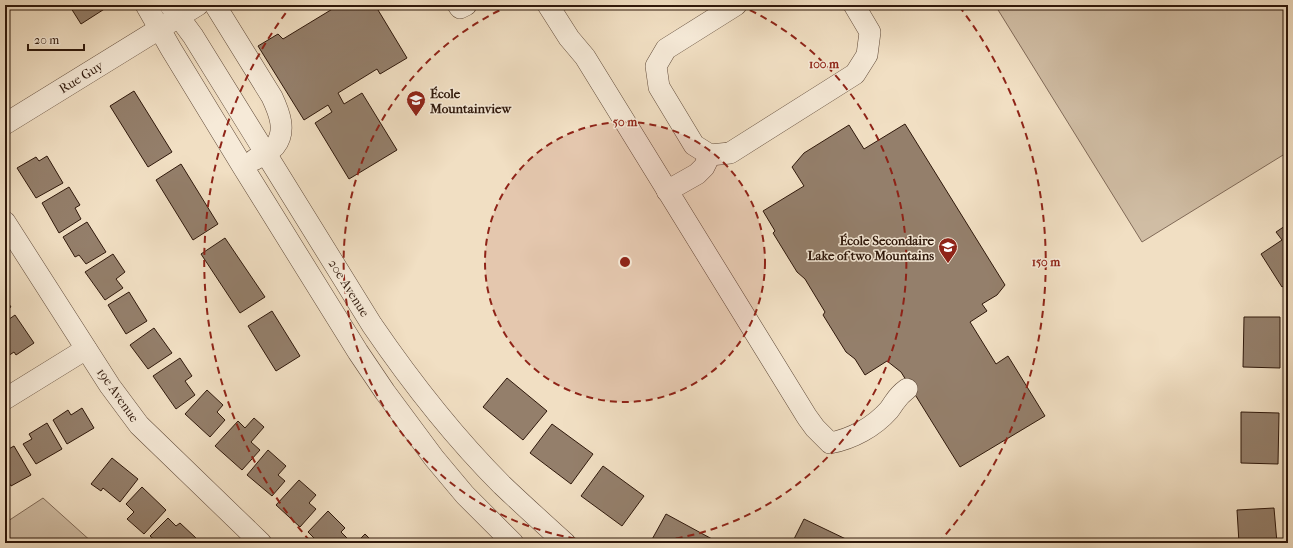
<svg xmlns="http://www.w3.org/2000/svg" width="1293" height="548" font-family="'IM FELL French Canon',serif">
	<style>
		.green { fill: #d0bda4; stroke: #806a58 }
		.building { fill: #947f6b; stroke: #2f180b }
		.lines { fill: none; stroke-linecap: round; stroke-linejoin: round }
		.minor-casing { stroke: #604a39; stroke-width: 22 }
		.minor { stroke: #f6ead8; stroke-width: 21 }
		.ring { fill: none; stroke: #8f2418; stroke-width: 2; stroke-dasharray: 7 5 }
		.labels { text-anchor: middle; dominant-baseline: central; stroke-width: 3; stroke-linejoin: round; paint-order: stroke }
		.street-label { font-size: 13px; fill: #2f180b; stroke: #f6ead8 }
		.poi-label { font-size: 13px; font-weight: bold; fill: #2f180b; stroke: #f6ead8; text-anchor: start }
		.centre { fill: #8f2418; stroke: #f6ead8; stroke-width: 2 }
		.ring-label { font-size: 12px; text-anchor: middle; font-weight: bold; fill: #8f2418; stroke: #f6ead8; stroke-width: 3; stroke-linejoin: round; paint-order: stroke }
	</style>
	<rect width="100%" height="100%" fill="#f1dfc3"/>
	<filter id="stains"><feTurbulence type="fractalNoise" baseFrequency=".005" numOctaves="4"/><feColorMatrix values="0 0 0 0 .2 0 0 0 0 .09 0 0 0 0 .02 0 0 0 .5 -.17"/></filter>
	<radialGradient id="worn" r=".72"><stop offset=".6" stop-color="#630" stop-opacity="0"/><stop offset="1" stop-color="#630" stop-opacity=".3"/></radialGradient>
	<!-- green -->
	<g class="green">
		<path d="M995,5H1288V152L1142,242Z"/>
		<path d="M43,498L93,543H5V523Z"/>
	</g>
	<!-- building -->
	<g class="building">
		<path d="M69,5H104L106,8L81,24Z"/>
		<path d="M339,5H375L407,58L380,74L377,69L338,93L344,104L362,93L397,150L349,179L315,123L332,112L328,105L304,120L258,46L278,34L283,39Z"/>
		<path d="M134,91L172,152L148,167L110,106Z"/>
		<path d="M905,124L1005,285L997,295L982,304L987,311L970,322L996,364L1008,356L1045,416L960,467L901,372L887,361L865,375L855,359L846,352L823,315L825,312L805,279L797,272L773,233L775,231L763,211L804,186L792,167L804,153L849,125L864,149Z"/>
		<path d="M47,156L63,183L36,198L17,168L36,157L39,161Z"/>
		<path d="M181,164L218,224L193,240L156,180Z"/>
		<path d="M69,187L80,205L75,208L81,219L59,233L42,203Z"/>
		<path d="M87,222L106,252L86,264L79,255L75,257L63,237Z"/>
		<path d="M1285,226L1288,231V283L1282,287L1261,254L1282,240L1276,232Z"/>
		<path d="M225,238L265,297L240,313L201,254Z"/>
		<path d="M113,254L125,272L116,279L123,288L105,300L85,272Z"/>
		<path d="M129,292L147,321L126,334L108,305Z"/>
		<path d="M5,298L11,307L5,310Z"/>
		<path d="M272,311L300,356L276,371L248,326Z"/>
		<path d="M15,315L34,343L16,355L14,352L5,358V322Z"/>
		<path d="M1244,317H1280V368L1243,367Z"/>
		<path d="M154,328L172,353L148,369L130,345Z"/>
		<path d="M180,358L192,376L185,381L195,395L176,409L153,376Z"/>
		<path d="M507,378L547,411L523,440L483,407Z"/>
		<path d="M207,390L223,405L217,412L225,420L210,437L185,414Z"/>
		<path d="M82,408L94,428L67,444L53,420L68,410L71,415Z"/>
		<path d="M1241,412L1279,413L1278,464L1241,463Z"/>
		<path d="M254,418L264,427L251,442L260,450L242,470L215,446L238,421L245,428Z"/>
		<path d="M47,423L62,449L36,464L23,444L32,439L29,434Z"/>
		<path d="M552,424L593,454L571,484L530,453Z"/>
		<path d="M14,446L31,475L11,486L6,477L5,478V451Z"/>
		<path d="M268,450L286,466L278,475L285,481L272,496L247,475Z"/>
		<path d="M112,458L138,479L120,502L103,488L101,491L91,484Z"/>
		<path d="M603,466L644,496L622,526L581,496Z"/>
		<path d="M299,480L316,495L309,503L316,509L300,527L276,505Z"/>
		<path d="M142,487L166,510L144,534L127,519L134,512L126,504Z"/>
		<path d="M1274,508L1277,543H1239L1237,510Z"/>
		<path d="M328,511L345,528L341,532L348,539L345,543H319L308,532Z"/>
		<path d="M666,514L712,539L709,543H650Z"/>
		<path d="M168,518L176,526L180,523L196,538L191,543H158L150,536Z"/>
		<path d="M804,519L850,541L849,543H792Z"/>
		<path d="M365,534L374,543H356Z"/>
	</g>
	<g class="lines">
		<!-- minor casing -->
		<g class="minor-casing">
			<g id="minor">
				<path d="M146,5L171,49L243,167L358,352L385,392L434,458L465,495L513,543"/>
				<path d="M170,5L193,36L372,325C411,382 454,437 502,485C523,505 544,524 565,543"/>
				<path d="M215,5L272,97C279,112 287,131 275,146C269,152 261,156 254,160"/>
				<path d="M458,5L460,8L466,5"/>
				<path d="M548,5L569,38L585,57L807,417L815,428L830,443C852,439 874,427 889,410C896,401 896,397 907,389"/>
				<path d="M736,5L666,49L656,66L659,87L694,145L710,155L730,153L855,74L867,55L870,32L854,5"/>
				<path d="M5,124L198,5"/>
				<path d="M667,191L697,174L704,167L710,155"/>
				<path d="M5,222L110,386L139,425L261,543"/>
				<path d="M5,399L86,349"/>
			</g>
		</g>
		<!-- minor -->
		<use href="#minor" class="minor"/>
	</g>
	<!-- distance rings -->
	<circle cx="625" cy="262" r="140" fill="#8f2418" fill-opacity=".12"/>
	<g class="ring">
		<circle cx="625" cy="262" r="140"/>
		<path d="M623 543A281 281 0 0 1 511 5M739 5A281 281 0 0 1 627 543"/>
		<path d="M310 541A421 421 0 0 1 291 6M959 6A421 421 0 0 1 940 541"/>
	</g>
	<!-- icons -->
	<defs>
		<g id="school-pin" transform="scale(1)"><path d="M0 17L-7.5 6A9.5 9.5 0 1 1 7.5 6Z" fill="#8f2418" stroke="#f6ead8"/><path d="M0-5L7-2L0 1L-7-2ZM-4 1L0 2.5L4 1V4Q0 6-4 4Z" fill="#fff"/></g>
	</defs>
	<g fill-rule="evenodd">
		<use href="#school-pin" x="416" y="100"/>
		<use href="#school-pin" x="948" y="247"/>
	</g>
	<g class="labels">
		<!-- street labels -->
		<g class="street-label">
			<text transform="translate(81 77) rotate(-32)">Rue Guy</text>
			<text transform="translate(349 288) rotate(58)">20e Avenue</text>
			<text transform="translate(118 395) rotate(55)">19e Avenue</text>
		</g>
		<!-- poi labels -->
		<g class="poi-label">
			<text x="430" y="93">École<tspan x="430" dy="15">Mountainview</tspan></text>
			<text x="934" y="240" text-anchor="end">École Secondaire<tspan x="934" dy="15">Lake of two Mountains</tspan></text>
		</g>
	</g>
	<circle cx="625" cy="262" r="6" class="centre"/>
	<g class="ring-label">
		<text x="824" y="68">100 m</text>
		<text x="625" y="126">50 m</text>
		<text x="1046" y="266">150 m</text>
	</g>
	<!-- margin -->
	<rect width="1293" height="548" fill="none" stroke="#f1dfc3" stroke-width="20"/>
	<rect x="6" y="6" width="1281" height="536" fill="none" stroke="#2f180b" stroke-width="2"/>
	<rect x="10" y="10" width="1273" height="528" fill="none" stroke="#2f180b"/>
	<!-- scale -->
	<path d="M28 44v6h56v-6" fill="none" stroke="#2f180b" stroke-width="2"/>
	<text x="34" y="44" font-size="12" fill="#2f180b" stroke="#f6ead8" stroke-width="3" paint-order="stroke">20 m</text>
	<rect width="100%" height="100%" filter="url(#stains)"/>
	<rect width="100%" height="100%" fill="url(#worn)"/>
</svg>
